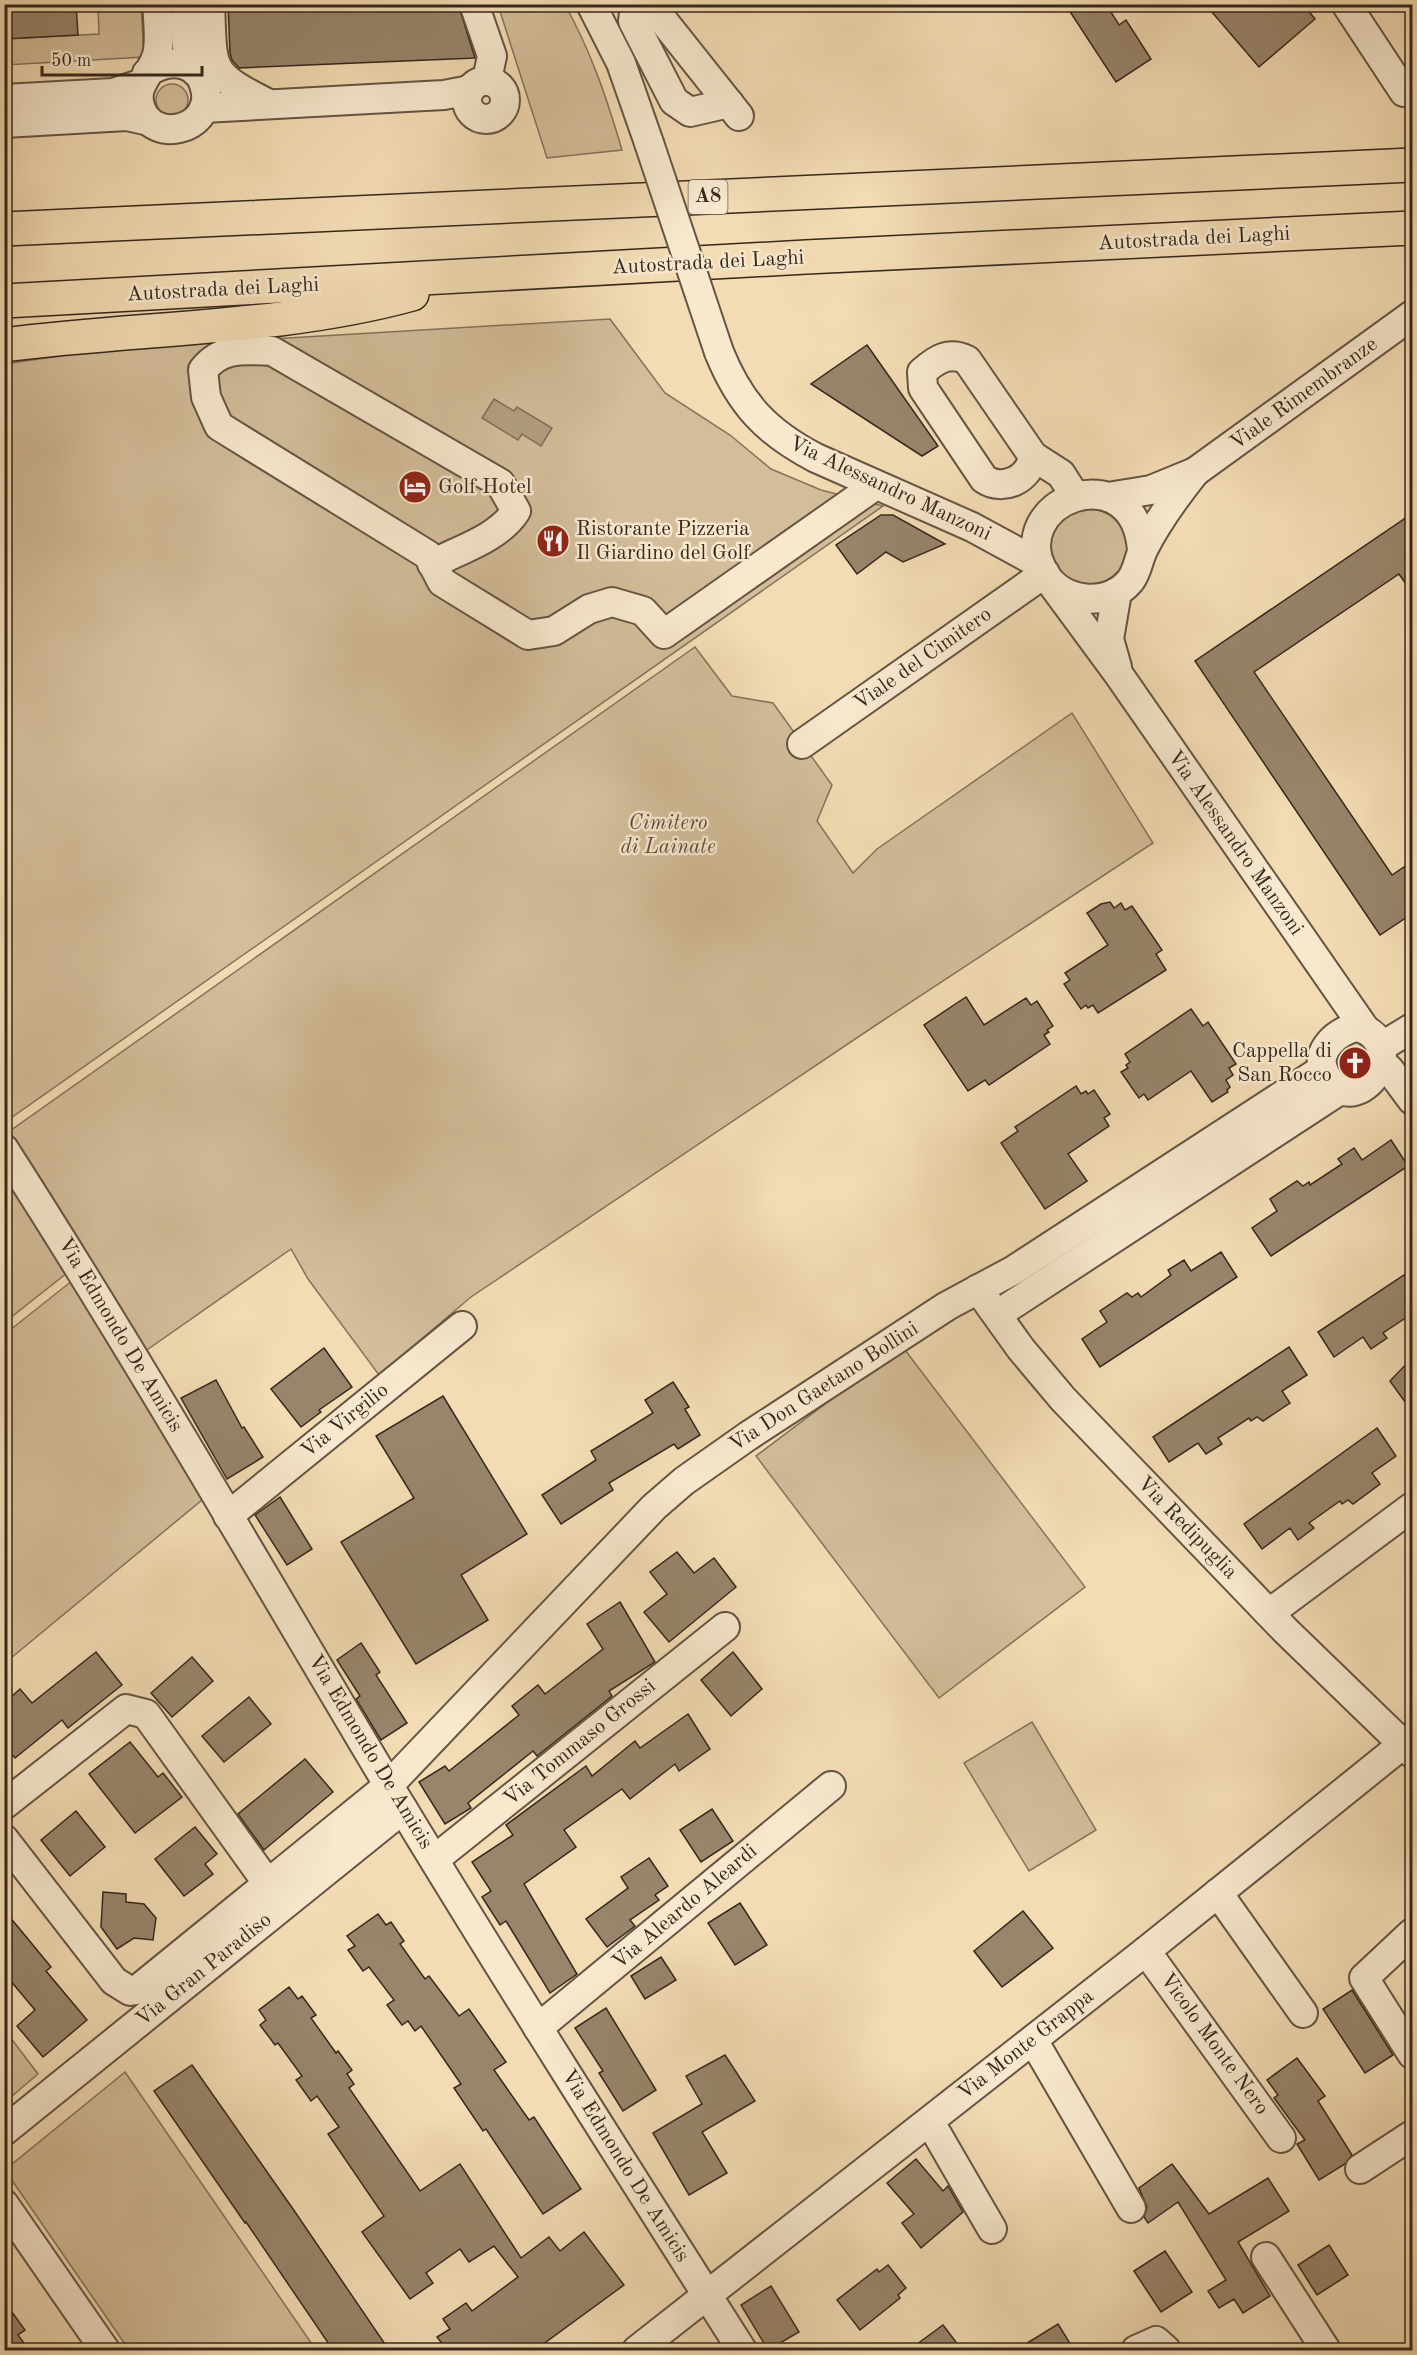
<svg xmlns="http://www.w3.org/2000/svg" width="1417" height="2355" font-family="'Old Standard TT',serif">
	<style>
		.green { fill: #d3bd9a; stroke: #84725c; stroke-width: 1.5 }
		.water { fill: #b39e81; stroke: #816e59; stroke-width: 1.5 }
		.building { fill: #98856c; stroke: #36271d; stroke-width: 1.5 }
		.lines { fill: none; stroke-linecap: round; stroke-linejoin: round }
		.minor-casing { stroke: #655443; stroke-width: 32 }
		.highway-casing { stroke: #36271d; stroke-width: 36 }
		.minor { stroke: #f7e8ce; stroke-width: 28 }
		.highway { stroke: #f3dcb4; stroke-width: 33 }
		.minor-bridge-casing { stroke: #655443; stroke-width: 32; stroke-linecap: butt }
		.minor-bridge { stroke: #f7e8ce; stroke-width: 28 }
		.labels { text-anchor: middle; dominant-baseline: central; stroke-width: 5; stroke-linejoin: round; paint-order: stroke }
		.shield { fill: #f7e8ce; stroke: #706152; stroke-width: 1.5 }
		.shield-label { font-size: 20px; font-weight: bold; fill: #36271d }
		.street-label { font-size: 21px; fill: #36271d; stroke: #f7e8ce }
		.poi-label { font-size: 21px; fill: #36271d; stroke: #f7e8ce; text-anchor: start }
		.park-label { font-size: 21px; font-style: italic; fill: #5d4c3c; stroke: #f7e8ce }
	</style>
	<rect width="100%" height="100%" fill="#f3dcb4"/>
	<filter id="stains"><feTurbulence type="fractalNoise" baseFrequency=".00333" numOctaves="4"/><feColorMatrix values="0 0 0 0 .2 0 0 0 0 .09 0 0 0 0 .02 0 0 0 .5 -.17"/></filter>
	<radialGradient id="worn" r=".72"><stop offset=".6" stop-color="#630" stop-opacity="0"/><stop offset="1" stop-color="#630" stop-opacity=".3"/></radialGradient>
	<!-- green -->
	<g class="green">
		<path d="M98,5H141L144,57L5,65V39L99,34Z"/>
		<path d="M498,5H565C591,51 607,99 622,150L547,158Z"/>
		<circle cx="172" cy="100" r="16"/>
		<path d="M610,319L665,393L730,435L771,469L821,490L883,506L5,1122L4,364L116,348Z"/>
		<circle cx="1089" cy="547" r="38"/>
		<path d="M695,647L732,696L773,703L832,785L817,821L853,873L877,849L1072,713L1153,843L876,1025L471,1297L379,1375L308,1279L291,1249L144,1352L7,1133Z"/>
		<path d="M4,1164L72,1269L5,1322H4Z"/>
		<path d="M78,1276L208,1495L5,1663V1334Z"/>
		<path d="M902,1346L1085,1587L939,1698L756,1456Z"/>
		<path d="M1032,1722L1096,1830L1029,1871L964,1763Z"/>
		<path d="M4,2029L38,2074L5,2102H4Z"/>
		<path d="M125,2072L316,2350H129L9,2176L11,2165Z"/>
	</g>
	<!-- water -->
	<path class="water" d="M494,399L514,411L517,407L552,428L541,446L522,434L518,440L482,418Z"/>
	<!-- building -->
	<g class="building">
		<path d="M4,4H76L78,35L4,39Z"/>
		<path d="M228,4H458L475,58L239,68L232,60L230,53Z"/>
		<path d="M1065,4H1106L1119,25L1126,20L1151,59L1116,82Z"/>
		<path d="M1205,4H1303L1315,19L1259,67Z"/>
		<path d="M867,345L938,446L922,456L811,384Z"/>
		<path d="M1413,513V594L1399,574L1254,672L1392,875L1413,861V913L1380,935L1195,661Z"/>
		<path d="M881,515H893L945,544L903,562L886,552L857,574L836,545Z"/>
		<path d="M1110,902L1114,908L1121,903L1125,910L1132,906L1162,950L1156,954L1166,970L1098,1013L1093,1005L1088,1008L1086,1005L1081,1009L1064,984L1070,980L1065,973L1108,945L1087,913L1101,904Z"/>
		<path d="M966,997L984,1025L1026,998L1031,1005L1037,1001L1053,1026L1047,1030L1049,1032L1044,1035L1050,1044L989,1085L985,1080L968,1091L924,1025Z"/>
		<path d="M1191,1009L1203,1026L1208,1022L1236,1064L1229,1068L1233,1075L1226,1080L1230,1087L1227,1090L1228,1092L1212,1102L1191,1071L1148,1100L1144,1094L1139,1098L1121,1072L1128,1068L1126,1065L1130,1062L1125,1054Z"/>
		<path d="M1076,1086L1081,1094L1086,1091L1088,1094L1094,1090L1110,1114L1104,1118L1109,1126L1068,1154L1087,1181L1045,1209L1001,1143L1018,1131L1015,1127Z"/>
		<path d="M1391,1140L1408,1166L1271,1256L1252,1228L1277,1211L1270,1199L1297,1181L1303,1186L1309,1182L1310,1185L1342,1164L1338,1159L1354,1148L1362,1160Z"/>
		<path d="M1221,1252L1237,1277L1100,1367L1082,1339L1107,1322L1100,1311L1127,1293L1132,1297L1138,1293L1141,1297L1171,1275L1168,1270L1184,1260L1191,1271Z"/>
		<path d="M1413,1269V1313L1383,1333L1387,1338L1371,1349L1363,1337L1334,1357L1318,1332Z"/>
		<path d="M1289,1347L1307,1375L1282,1391L1290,1403L1263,1421L1257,1417L1251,1421L1249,1418L1218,1438L1222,1444L1206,1454L1198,1443L1169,1462L1153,1437Z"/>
		<path d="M324,1348L352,1387L319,1410L321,1412L301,1427L271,1389Z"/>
		<path d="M1413,1357V1413L1390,1381Z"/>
		<path d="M216,1380L242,1428L244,1427L263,1457L227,1479L181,1398Z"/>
		<path d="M673,1382L689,1407L685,1409L700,1435L678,1449L674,1444L609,1483L613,1490L561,1524L542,1495L596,1460L591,1451L653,1413L645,1400Z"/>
		<path d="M443,1396L527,1534L461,1575L488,1620L416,1664L341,1542L414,1498L376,1436Z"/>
		<path d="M1377,1428L1396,1456L1372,1473L1380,1484L1353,1504L1348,1500L1342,1504L1340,1501L1309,1523L1314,1528L1298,1540L1290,1528L1262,1549L1244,1524Z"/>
		<path d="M280,1497L312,1549L287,1565L255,1515Z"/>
		<path d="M677,1552L694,1573L714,1558L736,1587L669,1642L644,1612L667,1594L650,1572Z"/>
		<path d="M620,1602L655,1662L609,1691L612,1696L537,1756L533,1751L468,1803L471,1808L445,1824L419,1782L445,1766L449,1771L519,1715L512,1706L538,1685L545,1694L603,1649L587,1624Z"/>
		<path d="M361,1643L380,1672L376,1675L407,1723L381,1740L356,1699L360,1696L337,1660Z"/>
		<path d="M96,1652L122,1685L68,1728L62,1720L15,1758L4,1745V1703L20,1689L32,1703Z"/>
		<path d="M733,1652L762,1689L731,1716L701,1680Z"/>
		<path d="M192,1657L213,1681L172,1717L151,1693Z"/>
		<path d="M249,1697L271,1724L224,1762L202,1736Z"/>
		<path d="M688,1714L710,1749L679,1771L675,1764L630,1799L622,1789L564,1830L576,1847L524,1884L577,1974L550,1993L506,1921L500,1925L482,1897L491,1891L472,1862L513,1835L506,1825L586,1766L592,1776L635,1741L640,1748Z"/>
		<path d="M130,1742L158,1777L163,1773L182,1797L135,1833L89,1774Z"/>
		<path d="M305,1759L333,1792L264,1850L238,1814Z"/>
		<path d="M712,1809L733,1841L701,1862L680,1830Z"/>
		<path d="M76,1811L105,1847L70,1876L41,1840Z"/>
		<path d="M195,1827L217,1854L205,1864L213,1874L184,1896L155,1859Z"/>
		<path d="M649,1858L668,1886L655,1895L659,1900L630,1920L635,1926L607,1947L586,1919L628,1888L621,1877Z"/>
		<path d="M103,1892L126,1894V1902L144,1904L156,1918L153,1940L134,1938L117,1949L101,1927Z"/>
		<path d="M740,1903L767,1945L735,1965L708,1923Z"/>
		<path d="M4,1910L51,1967L46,1971L87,2020L43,2057L17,2026L35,2010L4,1973Z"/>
		<path d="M1023,1911L1053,1948L1002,1987L974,1951Z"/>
		<path d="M378,1914L386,1925L391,1922L404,1941L400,1944L425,1979L429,1976L459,2016L469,2009L506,2062L494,2070L529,2120L534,2117L581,2189L543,2214L486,2129L483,2131L454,2088L461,2084L421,2026L415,2031L408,2021L402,2025L387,2005L394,2000L369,1967L363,1971L348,1950L355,1946L347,1936Z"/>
		<path d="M661,1957L676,1980L645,1999L631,1976Z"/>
		<path d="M289,1987L298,1999L302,1996L316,2015L311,2018L336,2053L338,2051L352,2070L347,2074L354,2084L349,2088L420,2191L460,2164L521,2258L549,2237L560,2251L584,2232L624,2285L535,2350H447L437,2337L450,2329L443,2319L466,2303L472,2311L518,2277L494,2246L469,2262L460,2249L426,2273L433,2283L410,2299L362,2232L384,2216L328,2134L339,2127L317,2096L311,2101L296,2080L302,2076L278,2043L275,2045L260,2025L266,2020L259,2010Z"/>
		<path d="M1352,1990L1393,2055L1365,2073L1323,2009Z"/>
		<path d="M606,2008L656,2090L623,2111L599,2073L603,2071L575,2028Z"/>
		<path d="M725,2055L755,2101L702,2132L727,2173L689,2195L653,2133L702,2104L686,2076Z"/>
		<path d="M1297,2058L1325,2096L1318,2101L1352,2155L1345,2164L1319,2180L1297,2144L1305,2140L1274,2098L1278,2095L1267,2080Z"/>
		<path d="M192,2065L293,2209L389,2350H333L246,2222L245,2223L154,2091Z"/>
		<path d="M916,2159L943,2191L948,2186L963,2212L921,2248L902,2223L914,2214L887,2183Z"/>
		<path d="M1172,2164L1209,2214L1268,2178L1289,2211L1238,2242L1270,2296L1243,2313L1234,2299L1219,2308L1208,2291L1226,2280L1178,2202L1148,2223L1144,2217L1147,2207L1139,2188Z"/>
		<path d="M1329,2245L1348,2275L1317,2295L1298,2265Z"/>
		<path d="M1165,2251L1192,2292L1161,2312L1134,2271Z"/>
		<path d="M888,2265L906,2288L898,2295L900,2298L860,2330L837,2300L877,2269L879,2272Z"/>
		<path d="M771,2286L799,2332L768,2350L741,2305Z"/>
		<path d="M4,2301L25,2330L18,2335L29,2350H4Z"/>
		<path d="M1058,2324L1074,2350H1016Z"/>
		<path d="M943,2325L962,2350H909Z"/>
	</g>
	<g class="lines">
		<!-- minor casing -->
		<g class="minor-casing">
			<g id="minor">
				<path d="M185,4C187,29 183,49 195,71"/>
				<path d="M210,4C213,71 207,73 269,104"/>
				<path d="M474,4L492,56L487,80"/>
				<path d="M591,4L621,63L649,143"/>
				<path d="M635,4L633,21L674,101L690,112L729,103"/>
				<path d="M650,4L739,116"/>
				<path d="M1346,4L1404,92"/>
				<path d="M147,73C170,56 202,61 206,93C210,130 154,144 141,109C131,84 155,73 158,50C160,36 158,19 157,4"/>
				<circle cx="486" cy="100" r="19"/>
				<path d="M4,99L113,93L140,84"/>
				<path d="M204,108L444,95L470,90"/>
				<path d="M4,123L127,116L149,121"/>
				<path d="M719,352C740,404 766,432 816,458L972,527L1040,564"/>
				<path d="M1033,456C1030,479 1003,492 984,479L923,388L922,372C937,359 949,351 967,360L1033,456L1061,474L1075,496"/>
				<path d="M1108,497L1151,490L1195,472L1412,315"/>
				<path d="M1142,550C1134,451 1003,501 1044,573C1062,603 1107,608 1130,581C1138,571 1138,559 1144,548C1158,520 1176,496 1195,472"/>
				<path d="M432,564C459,550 499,538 516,511L500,483L272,351C244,350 222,346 203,370L206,397L219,426L428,555L442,582L528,635L554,631L589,609L612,602L643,611L664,634L876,485"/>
				<path d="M1052,584L1119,675L1365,1029"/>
				<path d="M1117,592L1109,639L1117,667"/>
				<path d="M802,744L1045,573"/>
				<path d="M1358,1027C1417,1046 1351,1129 1324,1072C1314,1051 1338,1030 1358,1027Z"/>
				<path d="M1389,1042L1412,1028"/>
				<path d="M1389,1069L1412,1100"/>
				<path d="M4,1149C138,1358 262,1573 389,1786C504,1976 623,2163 742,2350"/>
				<path d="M978,1289L1021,1349L1063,1399L1286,1631L1412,1753"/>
				<path d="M998,1314L1340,1090"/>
				<path d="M228,1516L462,1326"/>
				<path d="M1267,1611L1279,1606L1412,1507"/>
				<path d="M4,1805L126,1709L146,1714L268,1884"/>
				<path d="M4,1839L114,1981L130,1991L137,1990L389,1785L654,1507L684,1481L748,1436L947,1306L1014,1270L1323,1069"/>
				<path d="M435,1859L725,1627"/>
				<path d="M1218,1893L1303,2013"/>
				<path d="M1412,1933L1364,1978L1412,2054"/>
				<path d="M1146,1951L1281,2138"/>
				<path d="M538,2028L831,1786"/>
				<path d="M1033,2040L1131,2208"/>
				<path d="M930,2122L992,2229"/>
				<path d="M4,2131L403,1809"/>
				<path d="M1360,2169L1412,2135"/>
				<path d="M4,2204L105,2350"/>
				<path d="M1266,2257L1326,2350"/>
				<path d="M637,2350L1146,1951L1412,1737"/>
				<path d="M1136,2350L1156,2341L1166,2350"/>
			</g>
		</g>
		<!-- highway casing -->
		<g class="highway-casing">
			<g id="highway">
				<path d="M4,229L1412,165"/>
				<path d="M4,301L806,257L1412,228"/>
				<path d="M4,345C140,327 280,330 412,294"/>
			</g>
		</g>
		<!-- minor -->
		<use href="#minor" class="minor"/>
		<!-- highway -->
		<use href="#highway" class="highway"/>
		<!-- minor-bridge casing -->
		<g class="minor-bridge-casing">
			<path id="minor-bridge" d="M649,143L719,352"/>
		</g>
		<!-- minor-bridge -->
		<use href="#minor-bridge" class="minor-bridge"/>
	</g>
	<!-- icons -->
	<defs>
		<g id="hotel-disc" transform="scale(1.725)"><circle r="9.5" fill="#8f2418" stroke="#f7e8ce"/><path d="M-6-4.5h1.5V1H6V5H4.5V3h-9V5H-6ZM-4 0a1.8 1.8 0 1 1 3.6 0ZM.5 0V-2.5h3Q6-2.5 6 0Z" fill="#fff"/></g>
		<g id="restaurant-disc" transform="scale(1.725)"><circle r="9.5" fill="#8f2418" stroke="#f7e8ce"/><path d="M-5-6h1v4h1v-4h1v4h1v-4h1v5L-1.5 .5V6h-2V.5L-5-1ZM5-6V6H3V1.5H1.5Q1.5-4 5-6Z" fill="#fff"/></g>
		<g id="church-disc" transform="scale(1.725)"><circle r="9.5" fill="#8f2418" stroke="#f7e8ce"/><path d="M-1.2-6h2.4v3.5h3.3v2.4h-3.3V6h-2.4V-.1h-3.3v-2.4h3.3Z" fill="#fff"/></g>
	</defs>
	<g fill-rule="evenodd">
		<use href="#hotel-disc" x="415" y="487"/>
		<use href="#restaurant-disc" x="553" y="541"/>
		<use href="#church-disc" x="1355" y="1063"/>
	</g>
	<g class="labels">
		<!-- shield labels -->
		<rect class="shield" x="688.5" y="180" width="39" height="34" rx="4.5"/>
		<g class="shield-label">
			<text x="708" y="197">A8</text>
		</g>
		<!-- street labels -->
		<g class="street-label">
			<text transform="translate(1194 239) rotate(-3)">Autostrada dei Laghi</text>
			<text transform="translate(708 263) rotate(-3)">Autostrada dei Laghi</text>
			<text transform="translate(223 290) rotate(-3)">Autostrada dei Laghi</text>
			<text transform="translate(1304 394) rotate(-36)">Viale Rimembranze</text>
			<text transform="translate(890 489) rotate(25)">Via Alessandro Manzoni</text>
			<text transform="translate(923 659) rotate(-35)">Viale del Cimitero</text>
			<text transform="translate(1235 843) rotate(55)">Via Alessandro Manzoni</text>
			<text transform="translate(120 1335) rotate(59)">Via Edmondo De Amicis</text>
			<text transform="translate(824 1387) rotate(-33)">Via Don Gaetano Bollini</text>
			<text transform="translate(345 1421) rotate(-39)">Via Virgilio</text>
			<text transform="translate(1187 1528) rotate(46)">Via Redipuglia</text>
			<text transform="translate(580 1743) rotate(-39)">Via Tommaso Grossi</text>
			<text transform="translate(370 1752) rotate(59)">Via Edmondo De Amicis</text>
			<text transform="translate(685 1907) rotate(-40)">Via Aleardo Aleardi</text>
			<text transform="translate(204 1970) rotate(-39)">Via Gran Paradiso</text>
			<text transform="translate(1214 2044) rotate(54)">Vicolo Monte Nero</text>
			<text transform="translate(1026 2045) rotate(-38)">Via Monte Grappa</text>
			<text transform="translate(625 2166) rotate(58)">Via Edmondo De Amicis</text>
		</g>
		<!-- poi labels -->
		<g class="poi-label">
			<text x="438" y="487">Golf Hotel</text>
			<text x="576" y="529">Ristorante Pizzeria<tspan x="576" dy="24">Il Giardino del Golf</tspan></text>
			<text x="1332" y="1051" text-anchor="end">Cappella di<tspan x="1332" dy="24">San Rocco</tspan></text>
		</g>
		<!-- park labels -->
		<g class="park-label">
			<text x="668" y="823">Cimitero<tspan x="668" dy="24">di Lainate</tspan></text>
		</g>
	</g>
	<!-- margin -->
	<rect width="1417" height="2355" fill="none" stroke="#f3dcb4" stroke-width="24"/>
	<rect x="6" y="6" width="1405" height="2343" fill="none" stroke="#36271d" stroke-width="3"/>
	<rect x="12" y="12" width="1393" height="2331" fill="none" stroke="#36271d" stroke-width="1.5"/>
	<!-- scale -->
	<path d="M42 66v9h160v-9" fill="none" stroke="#36271d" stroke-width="3"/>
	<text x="51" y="66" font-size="18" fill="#36271d" stroke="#f7e8ce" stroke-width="4.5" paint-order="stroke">50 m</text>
	<rect width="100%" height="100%" filter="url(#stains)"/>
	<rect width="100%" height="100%" fill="url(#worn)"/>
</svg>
